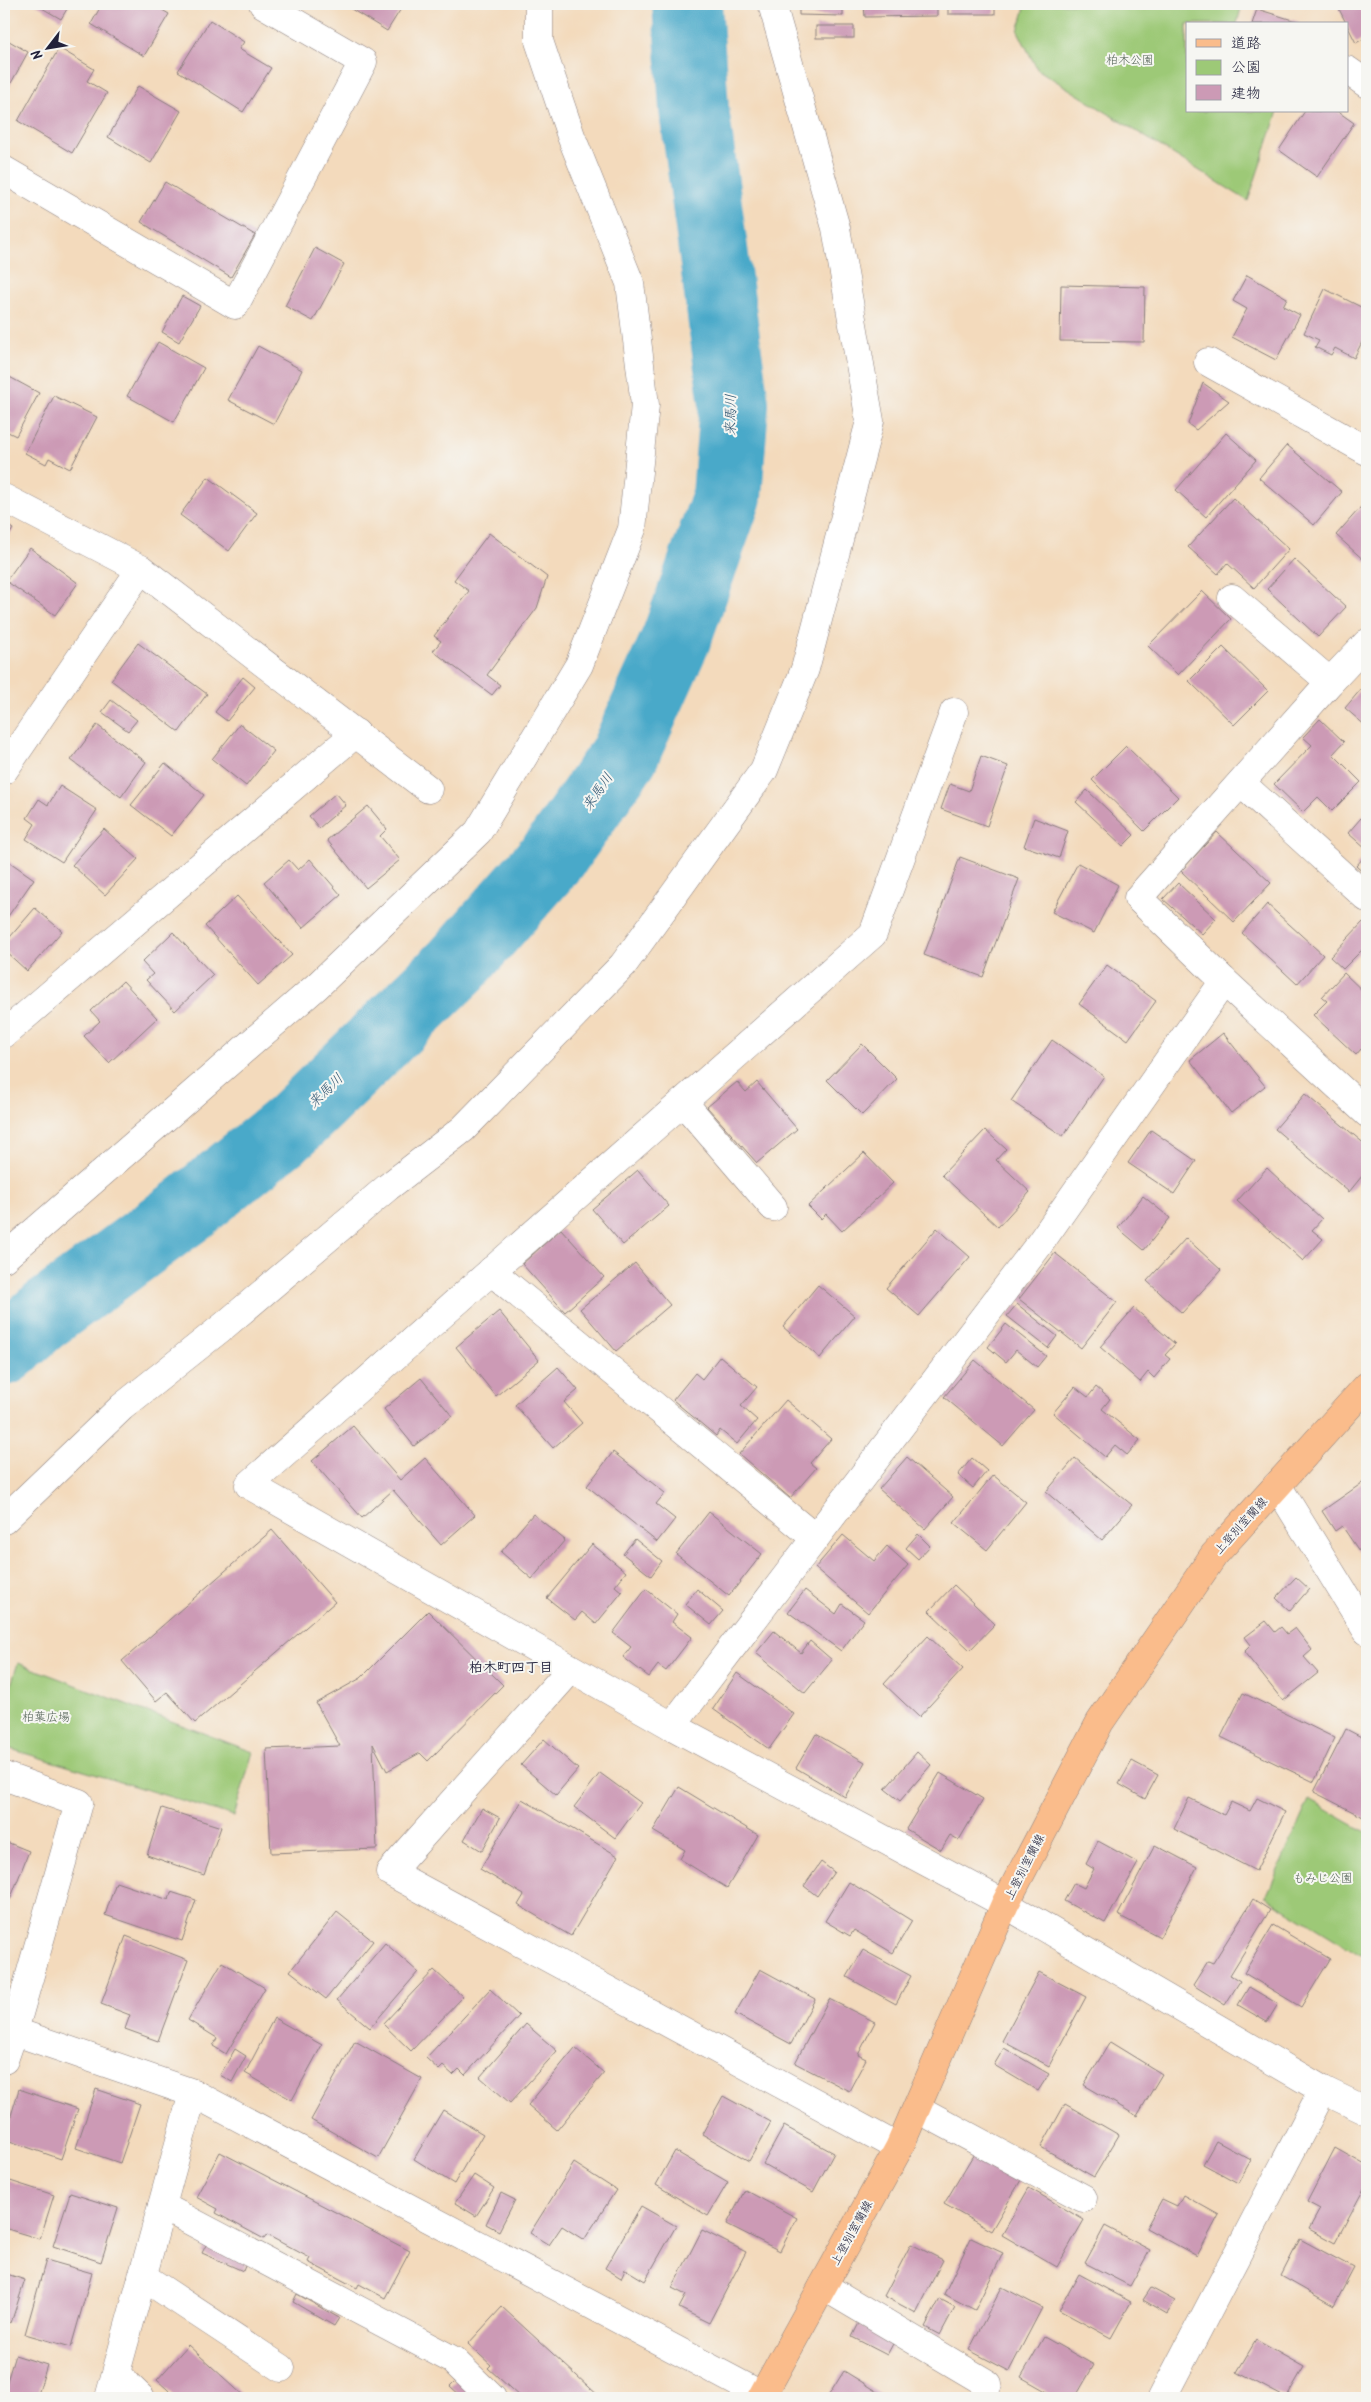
<svg xmlns="http://www.w3.org/2000/svg" width="1371" height="2402" font-family="Kalam,'Klee One',sans-serif">
	<style>
		.green { fill: #9dc977; stroke: #607659 }
		.lines { fill: none; stroke-linecap: round; stroke-linejoin: round }
		.river { stroke: #4aa9c9; stroke-width: 70 }
		.building { fill: #cc9ab5 }
		.minor-casing { stroke: #8a7e7c; stroke-width: 29 }
		.major-casing { stroke: #8a7e7c; stroke-width: 29 }
		.minor { stroke: #fff; stroke-width: 28 }
		.major { stroke: #fabc8b; stroke-width: 28 }
		.labels { text-anchor: middle; dominant-baseline: central; stroke-width: 4; stroke-linejoin: round; paint-order: stroke }
		.park-label { font-size: 12px; fill: #4d5c50; stroke: #f6f6f2 }
		.street-label { font-size: 12px; fill: #22223b; stroke: #f6f6f2 }
		.water-label { font-size: 14px; font-style: italic; fill: #325874; stroke: #f6f6f2 }
		.neighbourhood-label { font-size: 14px; font-weight: bold; fill: #22223b; stroke: #f6f6f2 }
	</style>
	<rect width="100%" height="100%" fill="#f6f6f2"/>
	<filter id="ink" filterUnits="userSpaceOnUse"><feTurbulence type="fractalNoise" baseFrequency=".02" numOctaves="2"/><feDisplacementMap in="SourceGraphic" scale="10" xChannelSelector="R" yChannelSelector="G"/><feConvolveMatrix kernelMatrix="1 2 1 2 8 2 1 2 1" color-interpolation-filters="sRGB"/></filter>
	<filter id="wash" filterUnits="userSpaceOnUse"><feTurbulence type="fractalNoise" baseFrequency=".0096" numOctaves="4" result="noise"/><feDisplacementMap in="SourceGraphic" scale="20" xChannelSelector="R" yChannelSelector="G"/><feGaussianBlur stdDeviation="1.12" result="paint"/><feColorMatrix in="noise" values="0 0 0 0 0 0 0 0 0 0 0 0 0 0 0 0 0 1.4 0 .05"/><feComposite in="paint" operator="in"/></filter>
	<g filter="url(#wash)">
		<rect width="100%" height="100%" fill="#f3dabc"/>
		<!-- green -->
		<g class="green">
			<path d="M1026,4H1242L1237,24H1187V111H1278L1248,201L1037,69L1018,31Z"/>
			<path d="M18,1663L253,1752L234,1816L4,1747V1706Z"/>
			<path d="M1309,1800L1367,1833V1959L1266,1897Z"/>
		</g>
		<g class="lines">
			<!-- river -->
			<path class="river" d="M4,1351L41,1318L186,1211L291,1126L457,965L555,854L624,755L676,639L727,496L734,404L694,109L687,4"/>
		</g>
		<g id="blocks">
			<!-- building -->
			<g class="building">
				<path d="M35,4H70L61,19Z"/>
				<path d="M102,4H152L169,14L144,56L91,24Z"/>
				<path d="M343,4H404L387,31Z"/>
				<path d="M799,4H843V16L799,15Z"/>
				<path d="M864,4H937V16L865,17Z"/>
				<rect x="948" y="4" width="47" height="10"/>
				<path d="M1339,4H1367V37L1356,43L1337,5Z"/>
				<path d="M1257,9L1299,22L1298,24H1252Z"/>
				<path d="M210,20L244,42L239,49L271,68L243,112L178,71Z"/>
				<rect x="816" y="26" width="38" height="12"/>
				<path d="M4,38L28,52L4,96Z"/>
				<path d="M59,48L94,69L87,81L107,93L72,153L18,121Z"/>
				<path d="M138,86L181,111L151,163L108,137Z"/>
				<path d="M1305,111H1337L1354,123L1317,177L1279,150Z"/>
				<path d="M165,182L255,235L231,277L141,222Z"/>
				<path d="M315,248L344,264L313,321L285,306Z"/>
				<path d="M1247,275L1287,298L1283,306L1300,315L1276,360L1232,337L1247,309L1233,301Z"/>
				<path d="M1061,285L1145,287L1144,342L1060,341Z"/>
				<path d="M1325,289L1367,310V332L1354,358L1335,348L1331,355L1315,347L1319,340L1304,333Z"/>
				<path d="M182,296L200,306L179,342L162,332Z"/>
				<path d="M158,342L204,368L174,422L127,396Z"/>
				<path d="M258,346L302,370L274,424L228,400Z"/>
				<path d="M4,374L39,393L16,436L4,430Z"/>
				<path d="M1203,383L1229,401L1196,430L1188,424Z"/>
				<path d="M54,396L97,417L70,469L49,458L46,464L25,453Z"/>
				<path d="M1226,433L1256,460L1206,517L1176,490Z"/>
				<path d="M1287,445L1342,492L1314,525L1259,478Z"/>
				<path d="M208,477L257,513L229,551L180,515Z"/>
				<path d="M1233,498L1289,549L1254,588L1227,563L1218,574L1188,547Z"/>
				<path d="M1367,500V563L1336,535Z"/>
				<path d="M4,523L13,529L4,543Z"/>
				<path d="M489,533L547,577L537,608L487,675L500,685L492,695L433,651L441,641L434,636L469,591L454,580Z"/>
				<path d="M30,548L78,583L55,615L6,581Z"/>
				<path d="M1294,559L1346,607L1318,637L1267,589Z"/>
				<path d="M1202,591L1231,619L1178,675L1148,646Z"/>
				<path d="M138,643L207,694L179,732L111,680Z"/>
				<path d="M1223,647L1268,691L1234,725L1189,681Z"/>
				<path d="M243,677L255,687L227,721L215,712Z"/>
				<path d="M1367,682V727L1345,708Z"/>
				<path d="M111,700L137,720L128,731L102,712Z"/>
				<path d="M1320,719L1344,742L1333,754L1361,782L1332,811L1318,797L1303,812L1274,784L1312,745L1303,737Z"/>
				<path d="M240,724L274,751L246,786L212,759Z"/>
				<path d="M97,725L146,762L121,797L71,760Z"/>
				<path d="M1126,746L1178,797L1144,831L1092,780Z"/>
				<path d="M981,756L1008,766L987,826L941,809L950,784L969,791Z"/>
				<path d="M165,763L204,795L171,836L131,805Z"/>
				<path d="M60,786L97,810L62,862L26,839L35,824L27,818L39,799L48,805Z"/>
				<path d="M1087,790L1134,835L1123,846L1076,802Z"/>
				<path d="M336,793L346,805L319,828L309,816Z"/>
				<path d="M368,806L387,829L380,836L400,860L366,888L327,840Z"/>
				<path d="M1367,811V850L1348,833Z"/>
				<path d="M1034,818L1068,831L1059,858L1024,846Z"/>
				<path d="M104,829L138,859L105,895L72,865Z"/>
				<path d="M1217,832L1271,883L1234,922L1181,871Z"/>
				<path d="M1365,856L1367,858V876L1356,866Z"/>
				<path d="M960,857L1019,879L983,977L924,955Z"/>
				<path d="M4,858L34,879L4,922Z"/>
				<path d="M310,859L341,895L303,928L264,882L289,860L298,870Z"/>
				<path d="M1078,863L1118,885L1094,933L1052,912Z"/>
				<path d="M1178,883L1216,919L1202,934L1163,899Z"/>
				<path d="M237,896L292,955L258,985L205,926Z"/>
				<path d="M1267,904L1323,955L1297,984L1242,933Z"/>
				<path d="M35,908L62,931L27,971L4,950V944Z"/>
				<path d="M1363,922L1367,926V945L1343,969L1330,957Z"/>
				<path d="M173,932L213,975L175,1011L146,980L153,974L142,962Z"/>
				<path d="M1107,965L1156,1001L1128,1040L1079,1004Z"/>
				<path d="M1344,973L1367,995V1055L1361,1049L1356,1055L1313,1015L1327,1001L1322,997Z"/>
				<path d="M123,981L157,1018L109,1063L84,1036L100,1021L91,1011Z"/>
				<path d="M1223,1033L1265,1086L1231,1113L1190,1060Z"/>
				<path d="M1052,1040L1104,1076L1063,1136L1011,1101Z"/>
				<path d="M862,1044L897,1079L862,1115L827,1080Z"/>
				<path d="M737,1082L746,1092L757,1082L797,1129L757,1163L707,1107Z"/>
				<path d="M1305,1094L1367,1146V1170L1349,1192L1275,1129Z"/>
				<path d="M985,1130L1006,1149L996,1160L1030,1192L998,1227L942,1175Z"/>
				<path d="M1151,1130L1196,1161L1174,1194L1128,1163Z"/>
				<path d="M864,1153L893,1183L842,1231L826,1214L821,1219L808,1206Z"/>
				<path d="M1267,1168L1322,1219L1312,1230L1323,1239L1303,1261L1237,1201Z"/>
				<path d="M638,1170L669,1206L623,1245L592,1209Z"/>
				<path d="M1143,1196L1170,1218L1144,1250L1118,1228Z"/>
				<path d="M937,1228L970,1257L919,1316L886,1288Z"/>
				<path d="M561,1229L604,1277L565,1312L522,1264Z"/>
				<path d="M1186,1238L1221,1270L1182,1313L1147,1281Z"/>
				<path d="M1055,1253L1117,1302L1081,1348L1019,1299Z"/>
				<path d="M635,1263L670,1305L616,1351L580,1309Z"/>
				<path d="M818,1285L855,1316L820,1358L783,1327Z"/>
				<path d="M1017,1304L1057,1336L1048,1348L1007,1316Z"/>
				<path d="M1134,1308L1175,1344L1165,1355L1170,1359L1154,1378L1148,1372L1140,1382L1100,1347Z"/>
				<path d="M499,1311L539,1360L496,1396L456,1347Z"/>
				<path d="M1006,1324L1046,1356L1037,1367L1016,1350L1006,1362L988,1347Z"/>
				<path d="M720,1356L757,1387L741,1406L757,1420L737,1444L720,1430L716,1436L673,1400L695,1373L702,1379Z"/>
				<path d="M975,1360L1034,1410L1003,1446L944,1397Z"/>
				<path d="M558,1367L578,1390L564,1402L582,1423L553,1448L515,1405Z"/>
				<path d="M421,1378L452,1416L414,1446L384,1409Z"/>
				<path d="M1075,1387L1088,1397L1096,1387L1110,1399L1102,1409L1140,1440L1127,1455L1115,1445L1105,1457L1053,1413Z"/>
				<path d="M786,1400L831,1439L810,1463L816,1468L790,1498L739,1454Z"/>
				<path d="M353,1426L400,1480L425,1458L475,1515L441,1545L393,1490L362,1518L312,1461Z"/>
				<path d="M613,1452L665,1493L656,1504L675,1519L657,1542L587,1486Z"/>
				<path d="M907,1457L953,1497L925,1529L879,1489Z"/>
				<path d="M972,1458L987,1471L973,1488L958,1475Z"/>
				<path d="M1075,1458L1132,1505L1102,1540L1046,1492Z"/>
				<path d="M993,1475L1026,1502L987,1550L954,1523Z"/>
				<path d="M1365,1481L1367,1485V1545L1359,1551L1342,1526L1335,1531L1322,1511Z"/>
				<path d="M709,1512L762,1554L729,1596L676,1554Z"/>
				<path d="M533,1514L565,1540L532,1579L501,1552Z"/>
				<path d="M272,1530L335,1602L195,1723L167,1692L156,1701L122,1661Z"/>
				<path d="M918,1534L930,1546L918,1559L906,1548Z"/>
				<path d="M843,1535L874,1561L887,1546L908,1565L868,1613L815,1568Z"/>
				<path d="M635,1539L662,1561L651,1576L623,1554Z"/>
				<path d="M592,1544L626,1572L615,1586L622,1592L596,1624L582,1612L575,1620L547,1598Z"/>
				<path d="M1296,1577L1309,1589L1290,1611L1276,1598Z"/>
				<path d="M954,1585L995,1624L970,1650L929,1611Z"/>
				<path d="M646,1589L677,1614L672,1622L692,1637L666,1671L658,1665L649,1677L623,1657L631,1647L613,1633Z"/>
				<path d="M697,1589L723,1611L711,1625L685,1604Z"/>
				<path d="M805,1590L836,1614L842,1604L864,1620L841,1651L788,1612Z"/>
				<path d="M428,1611L503,1685L428,1761L420,1753L387,1771L373,1744L377,1849L271,1853L266,1749L340,1746L316,1703L361,1678Z"/>
				<path d="M1266,1621L1275,1632L1281,1627L1287,1634L1295,1628L1312,1650L1304,1657L1318,1673L1283,1701L1244,1652L1251,1645L1245,1637Z"/>
				<path d="M774,1631L801,1653L810,1641L832,1660L805,1693L756,1653Z"/>
				<path d="M928,1636L963,1669L919,1717L884,1684Z"/>
				<path d="M737,1673L794,1714L769,1749L713,1709Z"/>
				<path d="M1243,1693L1335,1738L1314,1782L1221,1737Z"/>
				<path d="M1346,1729L1367,1740V1819L1314,1792Z"/>
				<path d="M816,1734L865,1762L845,1797L796,1768Z"/>
				<path d="M544,1739L578,1769L556,1795L521,1765Z"/>
				<path d="M917,1752L931,1765L900,1801L885,1789Z"/>
				<path d="M1132,1761L1158,1775L1145,1799L1119,1784Z"/>
				<path d="M600,1773L641,1803L615,1838L574,1807Z"/>
				<path d="M940,1773L983,1799L959,1840L950,1835L941,1850L906,1829Z"/>
				<path d="M679,1787L758,1835L727,1888L680,1859L685,1850L653,1831Z"/>
				<path d="M1189,1798L1224,1815L1231,1802L1250,1811L1257,1798L1285,1812L1256,1871L1174,1829Z"/>
				<path d="M522,1799L618,1856L571,1936L518,1905L524,1895L480,1869Z"/>
				<path d="M162,1808L221,1827L204,1875L147,1855Z"/>
				<path d="M482,1808L500,1818L482,1851L464,1840Z"/>
				<path d="M4,1841L29,1851L10,1900L4,1898Z"/>
				<path d="M1098,1841L1138,1863L1105,1923L1064,1901L1074,1883L1084,1888L1094,1869L1086,1864Z"/>
				<path d="M1155,1845L1197,1867L1160,1937L1118,1915Z"/>
				<path d="M821,1862L834,1872L817,1896L804,1886Z"/>
				<path d="M116,1882L169,1900L171,1892L196,1900L182,1941L105,1915Z"/>
				<path d="M849,1882L912,1921L893,1953L854,1930L850,1936L825,1921Z"/>
				<path d="M1253,1899L1270,1910L1230,1975L1240,1981L1225,2005L1193,1985L1208,1961L1213,1963Z"/>
				<path d="M337,1912L373,1941L326,1999L290,1971Z"/>
				<path d="M1273,1925L1330,1959L1301,2007L1244,1973Z"/>
				<path d="M126,1936L188,1960L158,2041L125,2029L130,2015L101,2004Z"/>
				<path d="M385,1943L418,1972L370,2028L337,2000Z"/>
				<path d="M863,1950L911,1976L896,2004L847,1977Z"/>
				<path d="M222,1962L265,1988L226,2054L213,2046L217,2038L188,2020Z"/>
				<path d="M760,1969L815,1999L791,2044L735,2014Z"/>
				<path d="M434,1970L463,1997L411,2051L383,2024Z"/>
				<path d="M1039,1972L1086,1997L1049,2066L1002,2041Z"/>
				<path d="M1249,1987L1278,2004L1267,2022L1238,2005Z"/>
				<path d="M490,1989L519,2016L465,2075L459,2069L453,2075L443,2066L439,2070L426,2058Z"/>
				<path d="M829,1999L875,2022L858,2055L866,2059L849,2091L795,2063Z"/>
				<path d="M274,2018L322,2045L292,2100L245,2073Z"/>
				<path d="M526,2024L557,2051L510,2103L480,2077Z"/>
				<path d="M355,2041L422,2079L378,2158L311,2120Z"/>
				<path d="M1110,2042L1162,2074L1137,2116L1084,2085Z"/>
				<path d="M575,2048L604,2073L557,2130L528,2105Z"/>
				<path d="M1004,2048L1049,2074L1038,2091L994,2065Z"/>
				<path d="M235,2049L246,2056L232,2082L220,2075Z"/>
				<path d="M19,2089L78,2109L61,2159L4,2139Z"/>
				<path d="M96,2089L140,2104L120,2163L76,2148Z"/>
				<path d="M723,2096L771,2122L749,2161L702,2134Z"/>
				<path d="M1065,2104L1119,2135L1094,2177L1041,2147Z"/>
				<path d="M443,2110L483,2134L454,2184L414,2159Z"/>
				<path d="M784,2126L834,2153L813,2192L763,2164Z"/>
				<path d="M1216,2141L1251,2160L1238,2183L1203,2164Z"/>
				<path d="M1335,2148L1367,2166V2183L1335,2243L1309,2229L1320,2209L1307,2202Z"/>
				<path d="M675,2151L728,2182L708,2216L656,2185Z"/>
				<path d="M220,2152L410,2251L385,2298L359,2284L357,2288L308,2262L310,2258L267,2235L264,2239L216,2213L218,2209L196,2197Z"/>
				<path d="M975,2152L1021,2180L991,2231L944,2204Z"/>
				<path d="M574,2163L616,2190L584,2240L562,2226L549,2245L530,2233Z"/>
				<path d="M474,2175L494,2188L476,2216L455,2203Z"/>
				<path d="M4,2179L54,2195L40,2239L4,2228Z"/>
				<path d="M1029,2188L1084,2220L1057,2267L1002,2235Z"/>
				<path d="M745,2190L797,2218L780,2251L727,2224Z"/>
				<path d="M70,2193L118,2208L101,2262L53,2246Z"/>
				<path d="M501,2193L515,2200L499,2231L486,2224Z"/>
				<path d="M1183,2195L1219,2215L1197,2256L1146,2228L1162,2199L1177,2206Z"/>
				<path d="M641,2206L676,2226L645,2281L625,2269L621,2278L605,2268Z"/>
				<path d="M1105,2226L1150,2250L1130,2286L1085,2263Z"/>
				<path d="M702,2230L746,2252L709,2323L679,2308L686,2295L672,2288Z"/>
				<path d="M971,2238L1003,2253L975,2310L944,2294Z"/>
				<path d="M1300,2239L1354,2268L1334,2306L1281,2276Z"/>
				<path d="M207,2243L247,2261L243,2271L202,2253Z"/>
				<path d="M911,2244L943,2260L916,2313L884,2296Z"/>
				<path d="M46,2260L92,2273L71,2347L25,2334Z"/>
				<path d="M4,2273L25,2280L11,2323L4,2321Z"/>
				<path d="M1079,2274L1131,2302L1111,2338L1059,2310Z"/>
				<path d="M1002,2287L1042,2308L1009,2371L969,2350Z"/>
				<path d="M1151,2288L1175,2301L1167,2314L1143,2300Z"/>
				<path d="M297,2294L339,2318L334,2326L293,2302Z"/>
				<path d="M940,2299L955,2307L940,2335L925,2327Z"/>
				<path d="M502,2307L601,2398H521L488,2368L491,2365L468,2344Z"/>
				<path d="M859,2323L894,2342L887,2355L852,2337Z"/>
				<path d="M1044,2337L1094,2365L1075,2398H1058L1021,2377Z"/>
				<path d="M1256,2340L1304,2367L1286,2398L1237,2372Z"/>
				<path d="M188,2345L246,2398H177L157,2380Z"/>
				<path d="M15,2355L47,2365L37,2398H4V2391Z"/>
				<path d="M844,2371L888,2398H827Z"/>
				<path d="M457,2379L477,2398H463L450,2386Z"/>
			</g>
		</g>
	</g>
	<g filter="url(#ink)">
		<use href="#blocks" fill-opacity="0" stroke="#8a7e7c" stroke-width="1"/>
		<g class="lines">
			<!-- minor casing -->
			<g class="minor-casing">
				<g id="minor">
					<path d="M1347,70L1367,84"/>
					<path d="M4,170L235,305L363,62L263,4"/>
					<path d="M1208,362L1367,451"/>
					<path d="M4,498L141,569L428,789"/>
					<path d="M1232,598L1330,682"/>
					<path d="M1367,643L1330,682L1138,898L1224,981L1367,1113"/>
					<path d="M954,712L873,934L249,1485L672,1726L1005,1904L1323,2090L1367,2111"/>
					<path d="M4,770L141,569"/>
					<path d="M1241,783L1367,898"/>
					<path d="M4,1034L356,733"/>
					<path d="M683,1102L773,1207"/>
					<path d="M4,1258L317,986L478,832L579,665L632,529L645,405L630,283L571,136L539,41V4"/>
					<path d="M491,1271L815,1538"/>
					<path d="M1277,1485L1367,1631"/>
					<path d="M4,1520L122,1407L225,1325L388,1187L463,1129L623,965L764,770L805,669L870,421L836,228L772,4"/>
					<path d="M571,1669L390,1872L899,2148"/>
					<path d="M672,1726L1038,1246L1224,981"/>
					<path d="M4,1776L79,1803L14,2031L4,2060"/>
					<path d="M4,2028L193,2093L763,2396"/>
					<path d="M918,2109L1083,2198"/>
					<path d="M162,2206L453,2360L492,2398"/>
					<path d="M142,2276L281,2368"/>
					<path d="M823,2286L988,2384"/>
					<path d="M116,2374L141,2398"/>
					<path d="M109,2398L193,2093"/>
					<path d="M1162,2398L1323,2090"/>
				</g>
			</g>
			<!-- major casing -->
			<g class="major-casing">
				<path id="major" d="M761,2398L899,2148L1005,1904L1100,1722L1214,1555L1367,1386"/>
			</g>
			<!-- minor -->
			<use href="#minor" class="minor"/>
			<!-- major -->
			<use href="#major" class="major"/>
		</g>
	</g>
	<g class="labels">
		<!-- park labels -->
		<g class="park-label">
			<text x="1130" y="60">柏木公園</text>
			<text x="46" y="1717">柏葉広場</text>
			<text x="1323" y="1878">もみじ公園</text>
		</g>
		<!-- street labels -->
		<g class="street-label">
			<text transform="translate(1241 1526) rotate(-48)">上登別室蘭線</text>
			<text transform="translate(1025 1867) rotate(-63)">上登別室蘭線</text>
			<text transform="translate(852 2233) rotate(-61)">上登別室蘭線</text>
		</g>
		<!-- water labels -->
		<g class="water-label">
			<text transform="translate(731 415) rotate(-89)">来馬川</text>
			<text transform="translate(598 792) rotate(-55)">来馬川</text>
			<text transform="translate(326 1091) rotate(-44)">来馬川</text>
		</g>
		<!-- neighbourhood labels -->
		<g class="neighbourhood-label">
			<text x="511" y="1668">柏木町四丁目</text>
		</g>
	</g>
	<!-- margin -->
	<rect width="1371" height="2402" fill="none" stroke="#f6f6f2" stroke-width="20"/>
	<!-- legend -->
	<rect x="1186" y="22" width="162" height="90" fill="#f6f6f2" stroke="#a1a1a9"/>
	<rect x="1196" y="39" width="25" height="8" fill="#fabc8b" stroke="#a1a1a9"/>
	<text x="1231" y="48" font-size="15" fill="#22223b">道路</text>
	<rect x="1196" y="60" width="25" height="15" fill="#9dc977" stroke="#a1a1a9"/>
	<text x="1231" y="72" font-size="15" fill="#22223b">公園</text>
	<rect x="1196" y="85" width="25" height="15" fill="#cc9ab5" stroke="#a1a1a9"/>
	<text x="1231" y="98" font-size="15" fill="#22223b">建物</text>
	<!-- north arrow -->
	<g transform="translate(48 48) rotate(239)" stroke="#f6f6f2" stroke-width="4" paint-order="stroke">
	<path d="M0-4L9 19L0 12L-9 19Z" fill="#22223b"/>
	<text y="-8" font-size="14" font-weight="bold" text-anchor="middle" fill="#22223b">N</text>
	</g>
</svg>
